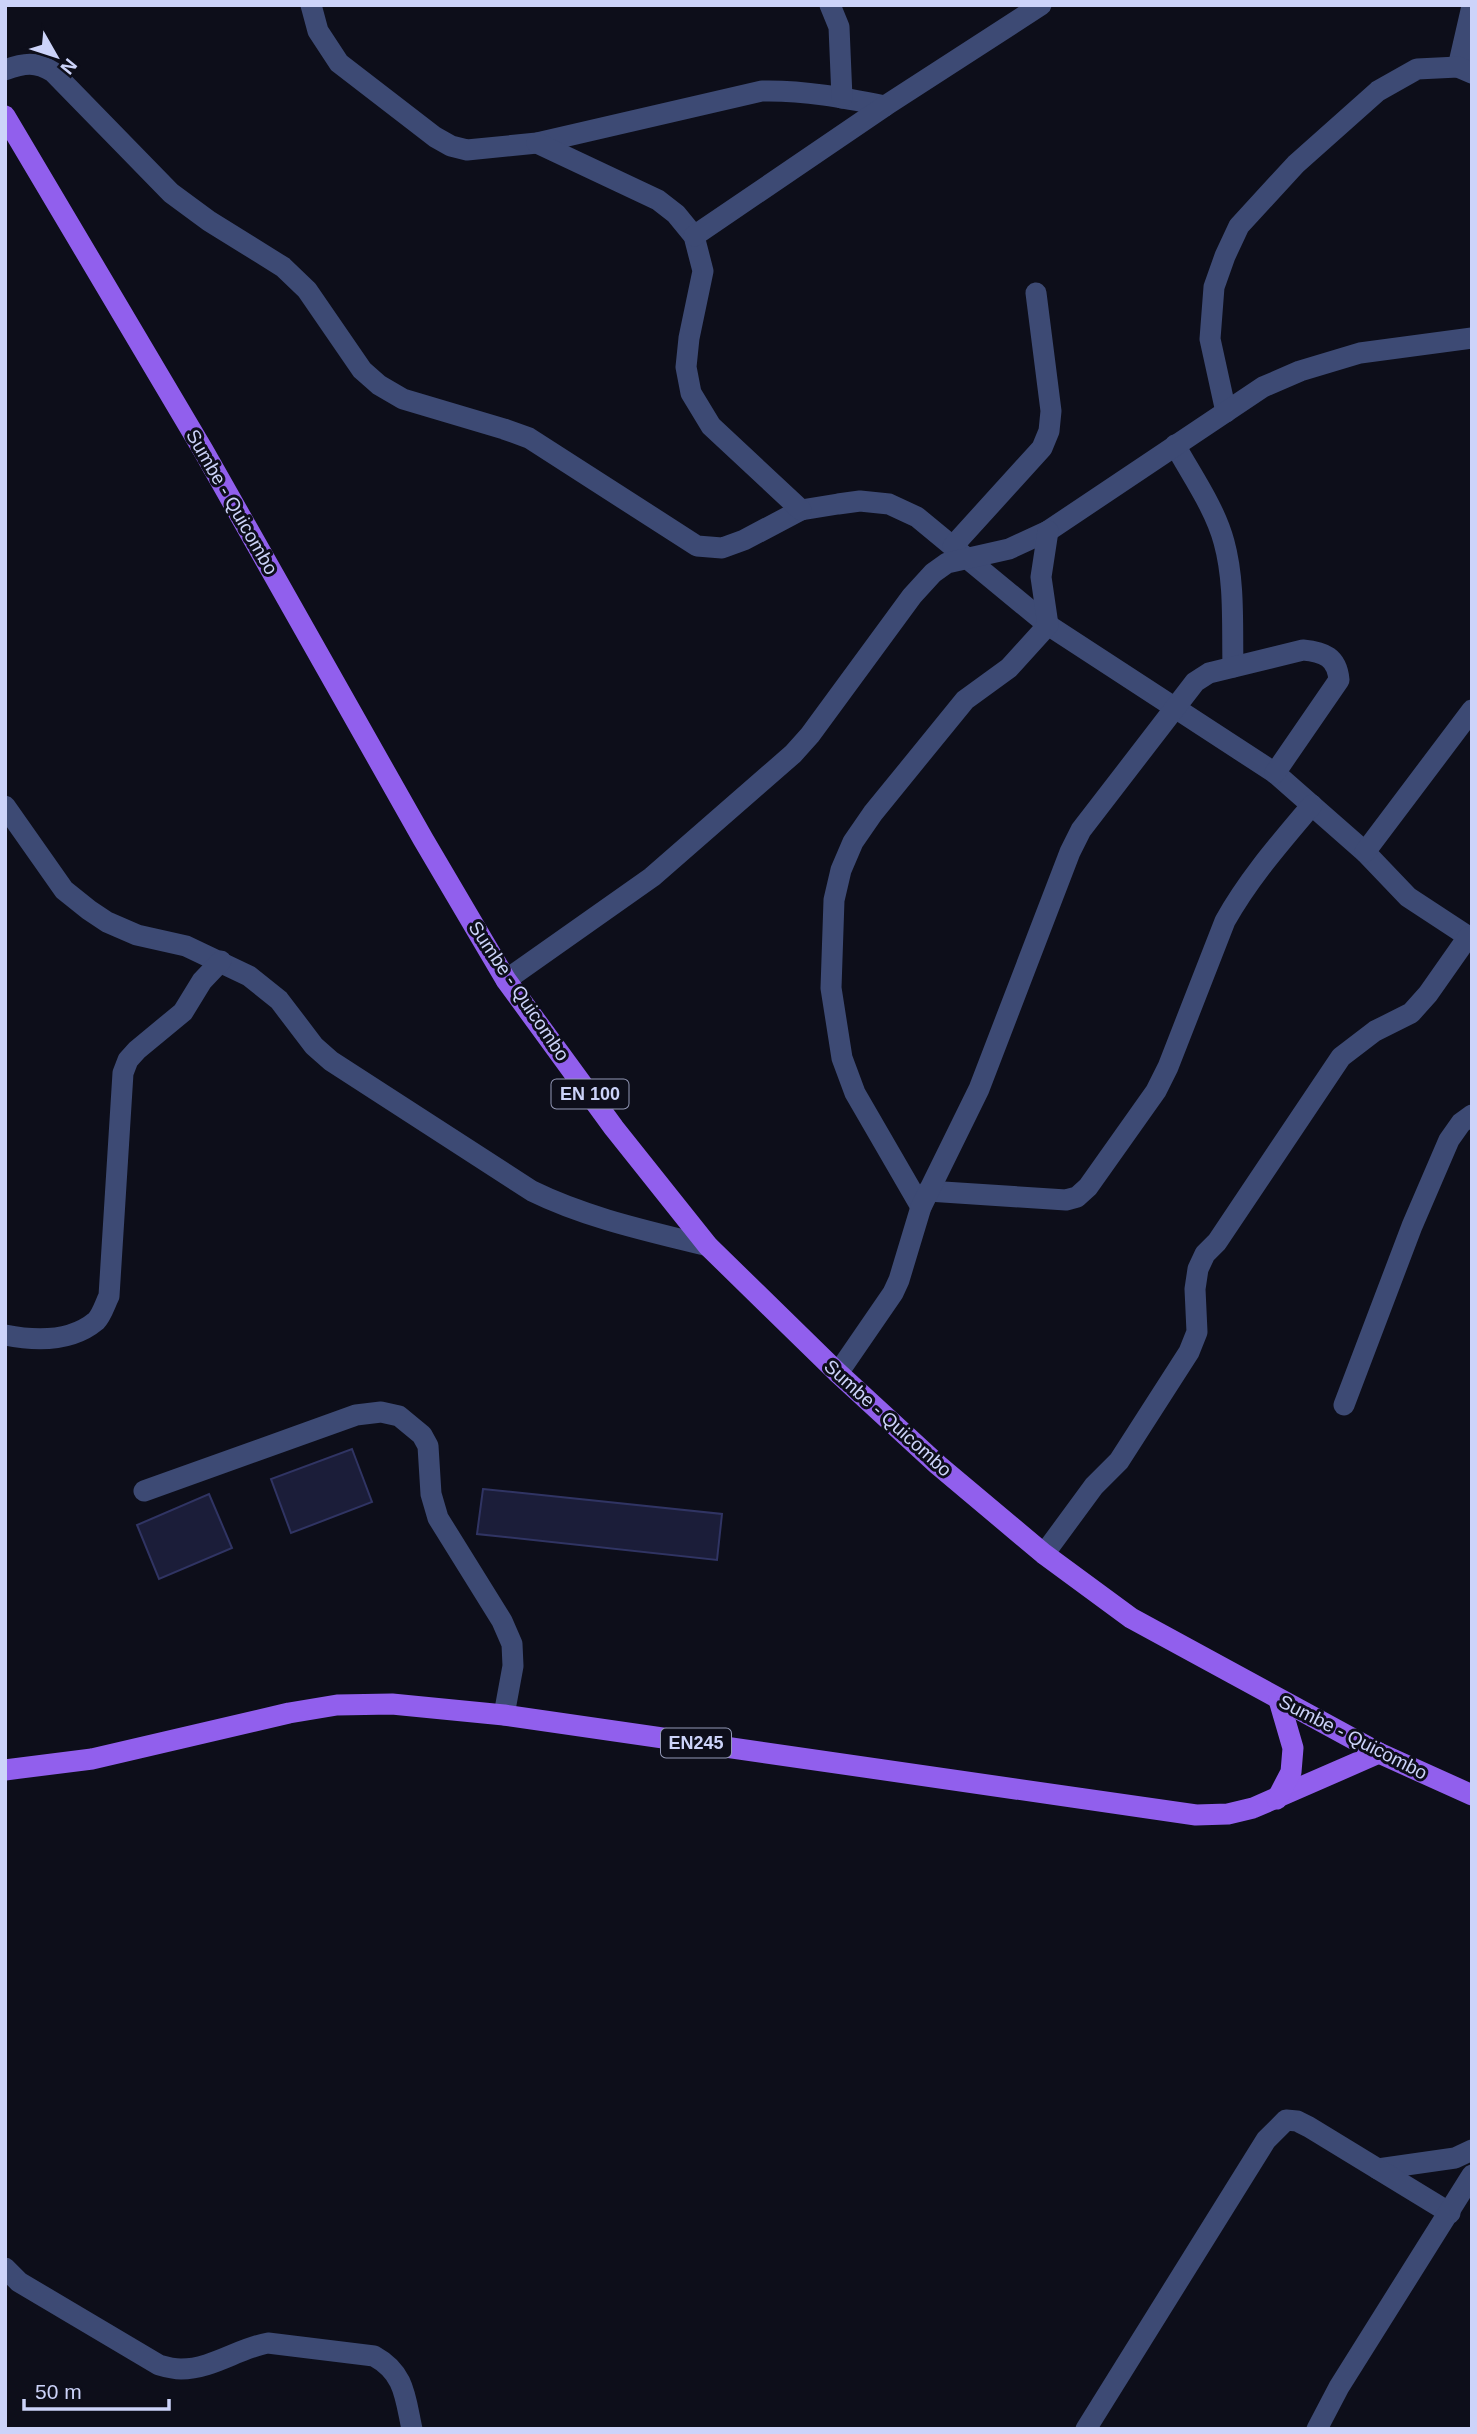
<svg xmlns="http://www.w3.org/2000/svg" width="1477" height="2434" font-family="Arial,sans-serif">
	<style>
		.building { fill: #1b1d39; stroke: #303463; stroke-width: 2 }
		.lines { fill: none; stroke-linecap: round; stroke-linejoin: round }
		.minor { stroke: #3d4a74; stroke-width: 21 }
		.major { stroke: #915fed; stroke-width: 21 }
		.labels { text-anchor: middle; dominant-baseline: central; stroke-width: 6; stroke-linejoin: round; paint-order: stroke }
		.shield { fill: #0d0e1a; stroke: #9398b6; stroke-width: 2 }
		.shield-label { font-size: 18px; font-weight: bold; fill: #ccd3f9 }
		.street-label { font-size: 19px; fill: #ccd3f9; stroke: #0d0e1a }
	</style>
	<rect width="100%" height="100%" fill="#0d0e1a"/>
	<!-- building -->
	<g class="building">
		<path d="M352,1449L372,1502L291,1533L271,1479Z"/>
		<path d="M483,1489L722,1514L717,1560L477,1534Z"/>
		<path d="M209,1494L232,1548L159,1579L137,1525Z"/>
	</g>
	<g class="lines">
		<!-- minor -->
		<g class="minor">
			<path d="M311,5L318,31L339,63L435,137L451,146L467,150L537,143L762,91C804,90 845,98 885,106"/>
			<path d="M830,5L839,27L842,98"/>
			<path d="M1458,67L1472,6"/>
			<path d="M5,70C24,63 36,61 53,72L171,193L209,221L283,267L307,290L362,370L379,385L403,399L504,429L529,438L697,546L722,548L744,540L801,510L838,504L860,501L889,504L917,517L1048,625L1275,773L1365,852L1408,897L1472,939"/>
			<path d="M537,143L658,200L676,214L694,236L703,271L689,338L686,367L691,393L711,426L801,510"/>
			<path d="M694,236L885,106L1041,5"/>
			<path d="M1226,412L1210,339L1214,287L1225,256L1239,226L1296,164L1378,91L1417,69L1458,67L1472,73"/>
			<path d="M1175,445C1192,476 1215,508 1224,542C1235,582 1232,626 1233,667"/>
			<path d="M953,546L1042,448L1049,431L1051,411L1036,293"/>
			<path d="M5,806L64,890L89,910L107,922L137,935L186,946L249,976L279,1000L314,1046L331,1061L532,1191C587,1218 648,1231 708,1246"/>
			<path d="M1365,852L1472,710"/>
			<path d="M506,980L652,877L793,754L810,735L912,596L933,573L947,563L1009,549L1048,531L1263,387L1300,371L1360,353L1472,338"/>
			<path d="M928,1191L1066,1200L1077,1197L1088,1187L1156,1091L1168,1067L1225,921C1249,878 1280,843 1312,805"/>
			<path d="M921,1207L855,1093L842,1058L831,988L834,900L841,870L853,842L873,813L965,700L1009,668L1048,625L1041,577L1048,531"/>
			<path d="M5,1335C35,1341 71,1342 96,1321C102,1315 105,1304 109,1296L123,1073L128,1060L137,1050L183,1012L202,981L221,961"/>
			<path d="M838,1373L893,1293L899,1280L921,1207L979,1089L1070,852L1081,830L1195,682L1209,673L1303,650C1324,652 1337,657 1339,680L1275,773"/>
			<path d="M1344,1405L1412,1226L1449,1140L1461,1123L1472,1115"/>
			<path d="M144,1491L356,1415L381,1412L399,1416L422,1435L428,1446L431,1494L438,1518L502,1621L512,1644L513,1666L504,1715"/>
			<path d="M1044,1554L1094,1486L1119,1461L1189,1352L1197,1332L1195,1289L1198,1269L1205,1254L1217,1242L1341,1057L1375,1031L1411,1013L1428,994L1468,937"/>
			<path d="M1378,2169L1455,2158L1472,2150"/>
			<path d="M5,2268L19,2282L159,2365C166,2367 174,2369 181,2369C212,2369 239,2348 268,2343L374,2356C405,2373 405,2397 412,2429"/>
			<path d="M1086,2429L1266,2140L1286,2120L1297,2121L1309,2127L1450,2213"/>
			<path d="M1317,2429L1339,2387L1472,2175"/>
		</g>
		<!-- major -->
		<g class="major">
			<path d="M5,116L203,450L423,839L506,980L614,1128L708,1246L838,1373L938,1465L1044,1554L1131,1618L1379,1753L1472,1795"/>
			<path d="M5,1770L92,1759L289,1713L337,1705L392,1704L504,1715L1196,1815L1228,1814L1253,1808L1379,1753"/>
			<path d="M1277,1799L1291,1772L1293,1748L1279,1700"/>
		</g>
	</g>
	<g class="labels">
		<!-- shield labels -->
		<g class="shield">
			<rect x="551.5" y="1079.5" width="77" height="29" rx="5"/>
			<rect x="661" y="1728.5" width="70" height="29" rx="5"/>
		</g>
		<g class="shield-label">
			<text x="590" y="1094">EN 100</text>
			<text x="696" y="1743">EN245</text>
		</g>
		<!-- street labels -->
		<g class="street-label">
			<text transform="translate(232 502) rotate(60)">Sumbe - Quicombo</text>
			<text transform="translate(519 991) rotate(56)">Sumbe - Quicombo</text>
			<text transform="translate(888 1418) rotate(42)">Sumbe - Quicombo</text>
			<text transform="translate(1353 1737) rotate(27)">Sumbe - Quicombo</text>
		</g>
	</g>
	<!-- border -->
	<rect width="1477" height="2434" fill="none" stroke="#ccd3f9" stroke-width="14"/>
	<!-- north arrow -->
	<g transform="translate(56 56) rotate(129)" stroke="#0d0e1a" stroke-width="5" paint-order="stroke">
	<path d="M0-5L12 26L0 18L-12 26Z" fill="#ccd3f9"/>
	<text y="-10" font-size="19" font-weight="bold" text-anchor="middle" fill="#ccd3f9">N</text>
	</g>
	<!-- scale -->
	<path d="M24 2399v10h145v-10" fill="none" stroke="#ccd3f9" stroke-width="3.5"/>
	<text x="35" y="2399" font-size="21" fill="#ccd3f9" stroke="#0d0e1a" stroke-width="5" paint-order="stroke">50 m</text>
</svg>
